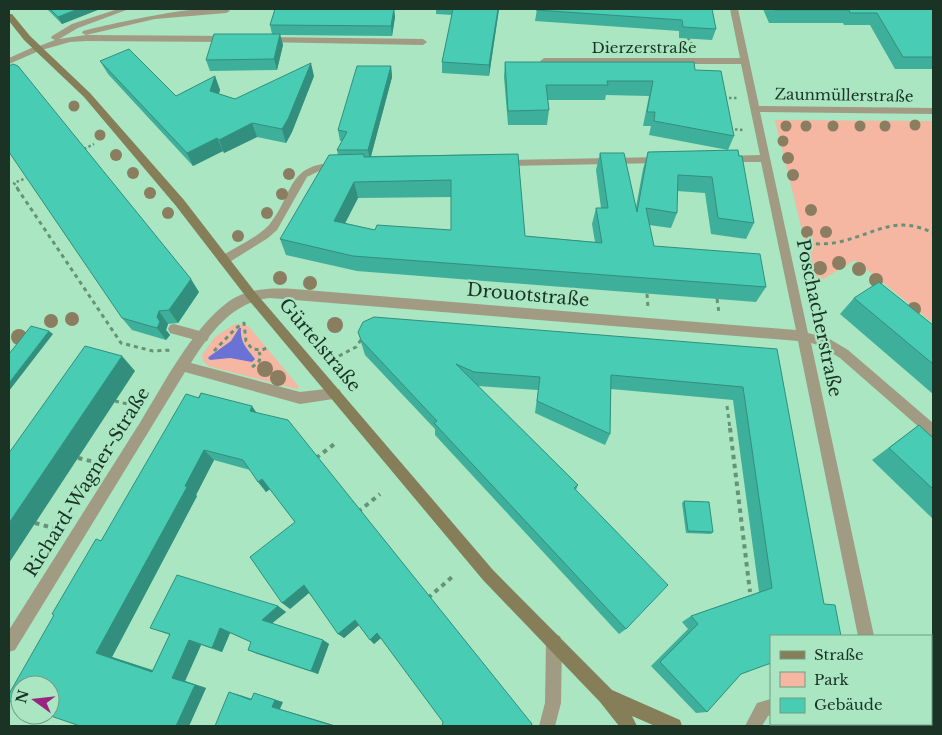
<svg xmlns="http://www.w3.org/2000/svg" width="942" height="735" font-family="'Libre Baskerville',serif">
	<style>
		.green { fill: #f5b6a2 }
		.water { fill: #6b72d6 }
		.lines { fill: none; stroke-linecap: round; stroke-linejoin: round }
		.path-far2 { stroke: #669278; stroke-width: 2.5; stroke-dasharray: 2.5 2.5; stroke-linecap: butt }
		.path-far1 { stroke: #669278; stroke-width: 3; stroke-dasharray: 4 4; stroke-linecap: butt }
		.path { stroke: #669278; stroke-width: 4; stroke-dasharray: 4.5 4.5; stroke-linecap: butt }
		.service { fill: #a09b82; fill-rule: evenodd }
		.minor { fill: #a09b82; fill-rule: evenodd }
		.secondary { fill: #867e59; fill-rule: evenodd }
		.tree { fill: #8a7d60 }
		.wall { fill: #3eaf9a; fill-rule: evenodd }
		.shaded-wall { fill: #328f7d }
		.building { fill: #48ccb3; stroke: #328f7d; fill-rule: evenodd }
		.labels { text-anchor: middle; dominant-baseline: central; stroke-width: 4.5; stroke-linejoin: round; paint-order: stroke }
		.far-street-label { font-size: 15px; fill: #1b3325; stroke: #a9e6c1 }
		.street-label { font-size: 18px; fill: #1b3325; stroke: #a9e6c1 }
	</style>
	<rect width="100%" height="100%" fill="#a9e6c1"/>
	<!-- green -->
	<g class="green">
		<path d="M775,120L933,121V323L855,260L815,284Z"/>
		<path d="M235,324L246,325L250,328L299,387L297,389L208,366L203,361L202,355L215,337Z"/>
	</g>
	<!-- water -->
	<path class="water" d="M239,328H241C240,343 247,348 255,359L252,362L230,358L210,360L208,358L210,356L231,341Z"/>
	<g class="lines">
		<!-- path-far2 -->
		<g class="path-far2">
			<path d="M688,38L691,43L696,45"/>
			<path d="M724,98H738"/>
			<path d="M730,129L743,130"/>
			<path d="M84,149L94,144"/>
			<path d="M18,189L14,183L26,178"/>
		</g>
		<!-- path-far1 -->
		<g class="path-far1">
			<path d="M17,188L121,343L153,351L172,350"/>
			<path d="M800,243C814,244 829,245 843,241C878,232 897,215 933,233"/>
			<path d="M647,294L648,308"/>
			<path d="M717,299L719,313"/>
			<path d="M214,351L236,328L244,323L246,341L252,349L262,350L269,347"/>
			<path d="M339,356L356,347L363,337"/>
			<path d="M252,367L258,363L261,357L259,352"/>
			<path d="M115,401L136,406"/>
			<path d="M727,406L730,429"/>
		</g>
		<!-- path -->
		<g class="path">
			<path d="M730,428L750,592"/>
			<path d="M78,458L99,463"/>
			<path d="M316,458L337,442"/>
			<path d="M358,512L380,494"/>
			<path d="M35,523L57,529"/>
			<path d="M428,598L452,577"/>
			<path d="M931,640L933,638"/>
			<path d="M931,651L933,649"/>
		</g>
		<!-- service -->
		<g class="service">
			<path d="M118,9H129L78,28L59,39L86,35L82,33L83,31C106,25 214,0 230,11L226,13L155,19L86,35L229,36L233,39L229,42L86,41L70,42L38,51L34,48L55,40L51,38L52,36L72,24Z"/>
			<path d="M264,37L423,39L427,42L423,45L261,42L260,40Z"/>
			<path d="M174,324L207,333L209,337L207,341L203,342L170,333L168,329L170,325Z"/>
			<path d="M554,634L560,636L562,642L561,703L555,726H539L545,703L546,642L548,636Z"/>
		</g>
		<!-- minor -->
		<g class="minor">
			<path d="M730,9H738L759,106L933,108V114L760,112L808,333L828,338L848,350L933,423V437L928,435L840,358L821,346L811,343L874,636H858L798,341L270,298C233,301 209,334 191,363L300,392L335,388L340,390L341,394L340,398L300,404L185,372L15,650L9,652V630C53,560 97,491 141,421C165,382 191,330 228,302C248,288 270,288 294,289L796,330L761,162H727L722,159L727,156L760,155L741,64H544L540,61L544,58H740Z"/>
			<path d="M38,45L42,48L41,50L9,64V58Z"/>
			<path d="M662,157L667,160L662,163L502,166L497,163L502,160Z"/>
			<path d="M335,163L344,164L345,166L340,169L319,171L307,177L277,230L268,238L228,263H220L218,260L220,257C236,247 257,238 269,225C294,195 286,164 335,163Z"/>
			<path d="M771,699V715L768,716L762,726H745L757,703Z"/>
			<path d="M878,724H894L895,726H879Z"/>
		</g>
		<!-- secondary -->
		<path class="secondary" d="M9,14H12L30,36L90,93L184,200L255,292L493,570L612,690L680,720L682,726H655L632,716L637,726H619L600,702L483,580L247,298L176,206L84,97L24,40L9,21Z"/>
	</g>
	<!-- trees -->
	<g class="tree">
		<circle cx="74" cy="106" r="5.5"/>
		<circle cx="915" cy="125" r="5.5"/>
		<circle cx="786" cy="126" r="5.5"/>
		<circle cx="806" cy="126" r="5.5"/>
		<circle cx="833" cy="126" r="5.5"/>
		<circle cx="860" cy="126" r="5.5"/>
		<circle cx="885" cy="126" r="5.5"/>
		<circle cx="100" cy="135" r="5.5"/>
		<circle cx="783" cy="141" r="5.5"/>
		<circle cx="116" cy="155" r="6"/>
		<circle cx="788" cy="158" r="6"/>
		<circle cx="133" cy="173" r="6"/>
		<circle cx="289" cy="174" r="6"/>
		<circle cx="793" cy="175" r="6"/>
		<circle cx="150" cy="193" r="6"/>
		<circle cx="282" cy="194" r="6"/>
		<circle cx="811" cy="210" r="6"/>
		<circle cx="168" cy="213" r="6"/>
		<circle cx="267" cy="213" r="6"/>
		<circle cx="807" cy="232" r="6"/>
		<circle cx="826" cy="232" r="6"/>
		<circle cx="238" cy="236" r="6"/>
		<circle cx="839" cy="263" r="7"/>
		<circle cx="820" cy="268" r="7"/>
		<circle cx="859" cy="269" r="7"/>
		<circle cx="280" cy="278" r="7"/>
		<circle cx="876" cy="280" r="7"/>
		<circle cx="310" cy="283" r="7"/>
		<circle cx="914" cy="309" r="7"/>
		<circle cx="72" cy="319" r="7"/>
		<circle cx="51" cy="321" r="7"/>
		<circle cx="335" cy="325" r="8"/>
		<circle cx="19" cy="337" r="8"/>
		<circle cx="265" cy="369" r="8"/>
		<circle cx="278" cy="378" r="8"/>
	</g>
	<!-- wall -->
	<g class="wall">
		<path d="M47,9H100L62,24Z"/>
		<path d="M275,9H394L395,17L392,36L280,35L283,45L277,70L210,71L206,60L272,34L270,25Z"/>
		<path d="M436,9H499L489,76L442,73V62L452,15L436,14Z"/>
		<path d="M537,9H712L716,29L712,40L679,38V31L535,21Z"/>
		<path d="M763,9H933V69H895L870,25H844L843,23H769Z"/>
		<path d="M100,61L176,96L215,76L220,90L219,94L235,99L314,76L292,132L286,143L257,137L224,153L223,151L193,166L108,74Z"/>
		<path d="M505,62L695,70L734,136L728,150L649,135L651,126H643L649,96L606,95L605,100H548L549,110L547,125H508L504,77Z"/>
		<path d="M391,66L392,77L371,156L518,154L525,236L595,242L592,224L596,208H601L596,170L600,153L636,207L643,169L648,152L738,150L754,223L746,239L711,234L705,193L677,191V213L671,228L649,225L654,246L766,287L756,302L357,271L286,255L280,239L338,155L337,150L342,141H340L338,130ZM451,197V230H375L345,223L358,198Z"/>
		<path d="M199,292L178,323L168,324L166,330L170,335L166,340L132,330L122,318Z"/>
		<path d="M854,298L933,325V394L840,314Z"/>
		<path d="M358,332L777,349L771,665L767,664L741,674L707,712L696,713L651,666L688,629L682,622L691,616L759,592L733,400L611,389L610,434L605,445L535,413L538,390L478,386L578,485L576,490L626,629L619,634L435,435V429L365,355Z"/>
		<path d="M201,393L443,722L381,638L374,644L359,625L344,638L309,593L290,609L295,522L270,489L266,492L250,470L214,460L196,495L197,496L112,657L153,670L170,635L150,628L278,606L286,612L272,623L323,640L329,644L318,674L257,654L248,650L251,642L230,633L222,652L201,645L185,681L206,688L189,726H80L101,541Z"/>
		<path d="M919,425L933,438V519L872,460Z"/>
		<path d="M684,501L713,532L711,534L686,533L682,503Z"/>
	</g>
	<!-- shaded-wall -->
	<g class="shaded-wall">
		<path d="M78,9H100L62,24L58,17Z"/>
		<path d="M394,9L395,17L392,36L391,26Z"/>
		<path d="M498,9H499L489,76V65Z"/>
		<path d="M280,34L283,45L277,70L274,59Z"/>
		<path d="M311,63L314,76L292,132L286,143L282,129Z"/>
		<path d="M391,66L392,77L370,160L368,150Z"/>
		<path d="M215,76L220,90L215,105L210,91Z"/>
		<path d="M252,123L257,137L224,153L219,140Z"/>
		<path d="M217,138L223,151L193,166L187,153Z"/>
		<path d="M354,182L358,198L338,237L334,221Z"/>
		<path d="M191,279L199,292L178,323L169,310Z"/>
		<path d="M159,311L168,324L166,330L170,335L166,340L157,328V317Z"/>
		<path d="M49,331L53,334L9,391V383Z"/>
		<path d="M122,356L135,371L9,563V523Z"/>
		<path d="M252,406L260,418L250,411Z"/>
		<path d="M204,450L214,460L196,495L197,496L112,657L166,675L152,672L96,653Z"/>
		<path d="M262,479L270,489L266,492L258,482Z"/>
		<path d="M304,585L310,592L290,609L282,603Z"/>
		<path d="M278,606L286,612L270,625L262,620Z"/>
		<path d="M355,620L359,625L344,638L338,634Z"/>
		<path d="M220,628L230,633L222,652L212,648Z"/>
		<path d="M377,633L381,638L374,644L370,640Z"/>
		<path d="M189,640L201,645L185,681L206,688L189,726H176L172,678Z"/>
		<path d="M323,640L329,644L318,674L311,671Z"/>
		<path d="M229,692L240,695L261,702L251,700Z"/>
		<path d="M254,693L283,702L280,709L337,726H334L272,707Z"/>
	</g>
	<!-- building -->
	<g class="building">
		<path d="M50,9H78L58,17Z"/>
		<path d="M275,9H394L391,26L270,25Z"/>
		<path d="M453,9H498L489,65L442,62Z"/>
		<path d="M537,9H712L716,29L683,27L682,20L536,10Z"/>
		<path d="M773,9H933V57H903L877,13H850L849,10H774Z"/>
		<path d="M214,34H280L274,59L206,60Z"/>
		<path d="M129,49L176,96L215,76L210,91L235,99L311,63L288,119L282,129L252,123L219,140L217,138L187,153L100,61Z"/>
		<path d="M505,62H694L695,70L721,71L734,136L654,121L655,112H647L653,81H607L608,85H546L549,110L508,111Z"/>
		<path d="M13,64L18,66L191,279L169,310L159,311L157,317L160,322L157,328L122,318L9,152V66Z"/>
		<path d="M357,66H391L368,150H337L347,132L338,130Z"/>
		<path d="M738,150L739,156H742L754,223L718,218L712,177L678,175L677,213L646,208L654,246L760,254L766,287L353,256L280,239L329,155L364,154V157L518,154L525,236L602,243L596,208H608L600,153H624L637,212L648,152ZM451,180V230L377,225L375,230L334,221L354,182Z"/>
		<path d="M879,282L933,325V364L854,298Z"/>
		<path d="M374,317L777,349L824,604L835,605L841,636H771V663L741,674L707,712L660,662L698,624L691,616L772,588L743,387L611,375L610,434L537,401L540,377L474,372L456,364L578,485L574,488L668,585L626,629L434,423L437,421L361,340L358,332L363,322Z"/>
		<path d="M31,326L49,331L9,383V354Z"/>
		<path d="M85,346L122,356L9,523V453Z"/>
		<path d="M201,393L252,406L250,411L288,420L532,724L531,726H442L443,722L377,633L370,640L355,620L338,634L304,585L282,603L250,557L295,522L262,479L258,482L243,460L204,450L185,486L187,487L96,653L152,672L170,634L150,628L177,575L278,606L262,620L323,640L311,671L248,650L251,642L220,628L212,648L189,640L172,678L195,685L176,726H80L48,715H50V685H20V705L9,701V694L54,615L52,614L96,539L101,541L186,394L199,398Z"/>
		<path d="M919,425L933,438V489L889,448Z"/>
		<path d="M684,501L709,502L713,532L688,531Z"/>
		<path d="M229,692L251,700L254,693L275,700L272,707L334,726H215Z"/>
	</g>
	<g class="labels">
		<!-- far-street labels -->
		<g class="far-street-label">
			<text x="644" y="47">Dierzerstraße</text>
			<text transform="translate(844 95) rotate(1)">Zaunmüllerstraße</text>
		</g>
		<!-- street labels -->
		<g class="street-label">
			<text transform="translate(528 295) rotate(5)">Drouotstraße</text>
			<text transform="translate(819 318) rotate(78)">Poschacherstraße</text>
			<text transform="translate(320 345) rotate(50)">Gürtelstraße</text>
			<text transform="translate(87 482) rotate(-58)">Richard-Wagner-Straße</text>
		</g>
	</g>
	<!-- border -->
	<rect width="942" height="735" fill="none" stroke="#1b3325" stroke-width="20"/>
	<!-- legend -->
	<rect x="770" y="635" width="162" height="90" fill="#a9e6c1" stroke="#709e83"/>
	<rect x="780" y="651" width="25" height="8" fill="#867e59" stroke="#709e83"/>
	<text x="814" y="660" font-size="15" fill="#1b3325">Straße</text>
	<rect x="780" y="672" width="25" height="15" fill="#f5b6a2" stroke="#709e83"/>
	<text x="814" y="685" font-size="15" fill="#1b3325">Park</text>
	<rect x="780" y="698" width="25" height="15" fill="#48ccb3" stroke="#709e83"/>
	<text x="814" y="710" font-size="15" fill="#1b3325">Gebäude</text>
	<!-- north arrow -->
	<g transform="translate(35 700) rotate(285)"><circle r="24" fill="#a9e6c1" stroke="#709e83"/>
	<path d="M0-4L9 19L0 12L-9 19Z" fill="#992581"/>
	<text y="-8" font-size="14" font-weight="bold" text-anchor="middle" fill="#1b3325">N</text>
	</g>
</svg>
